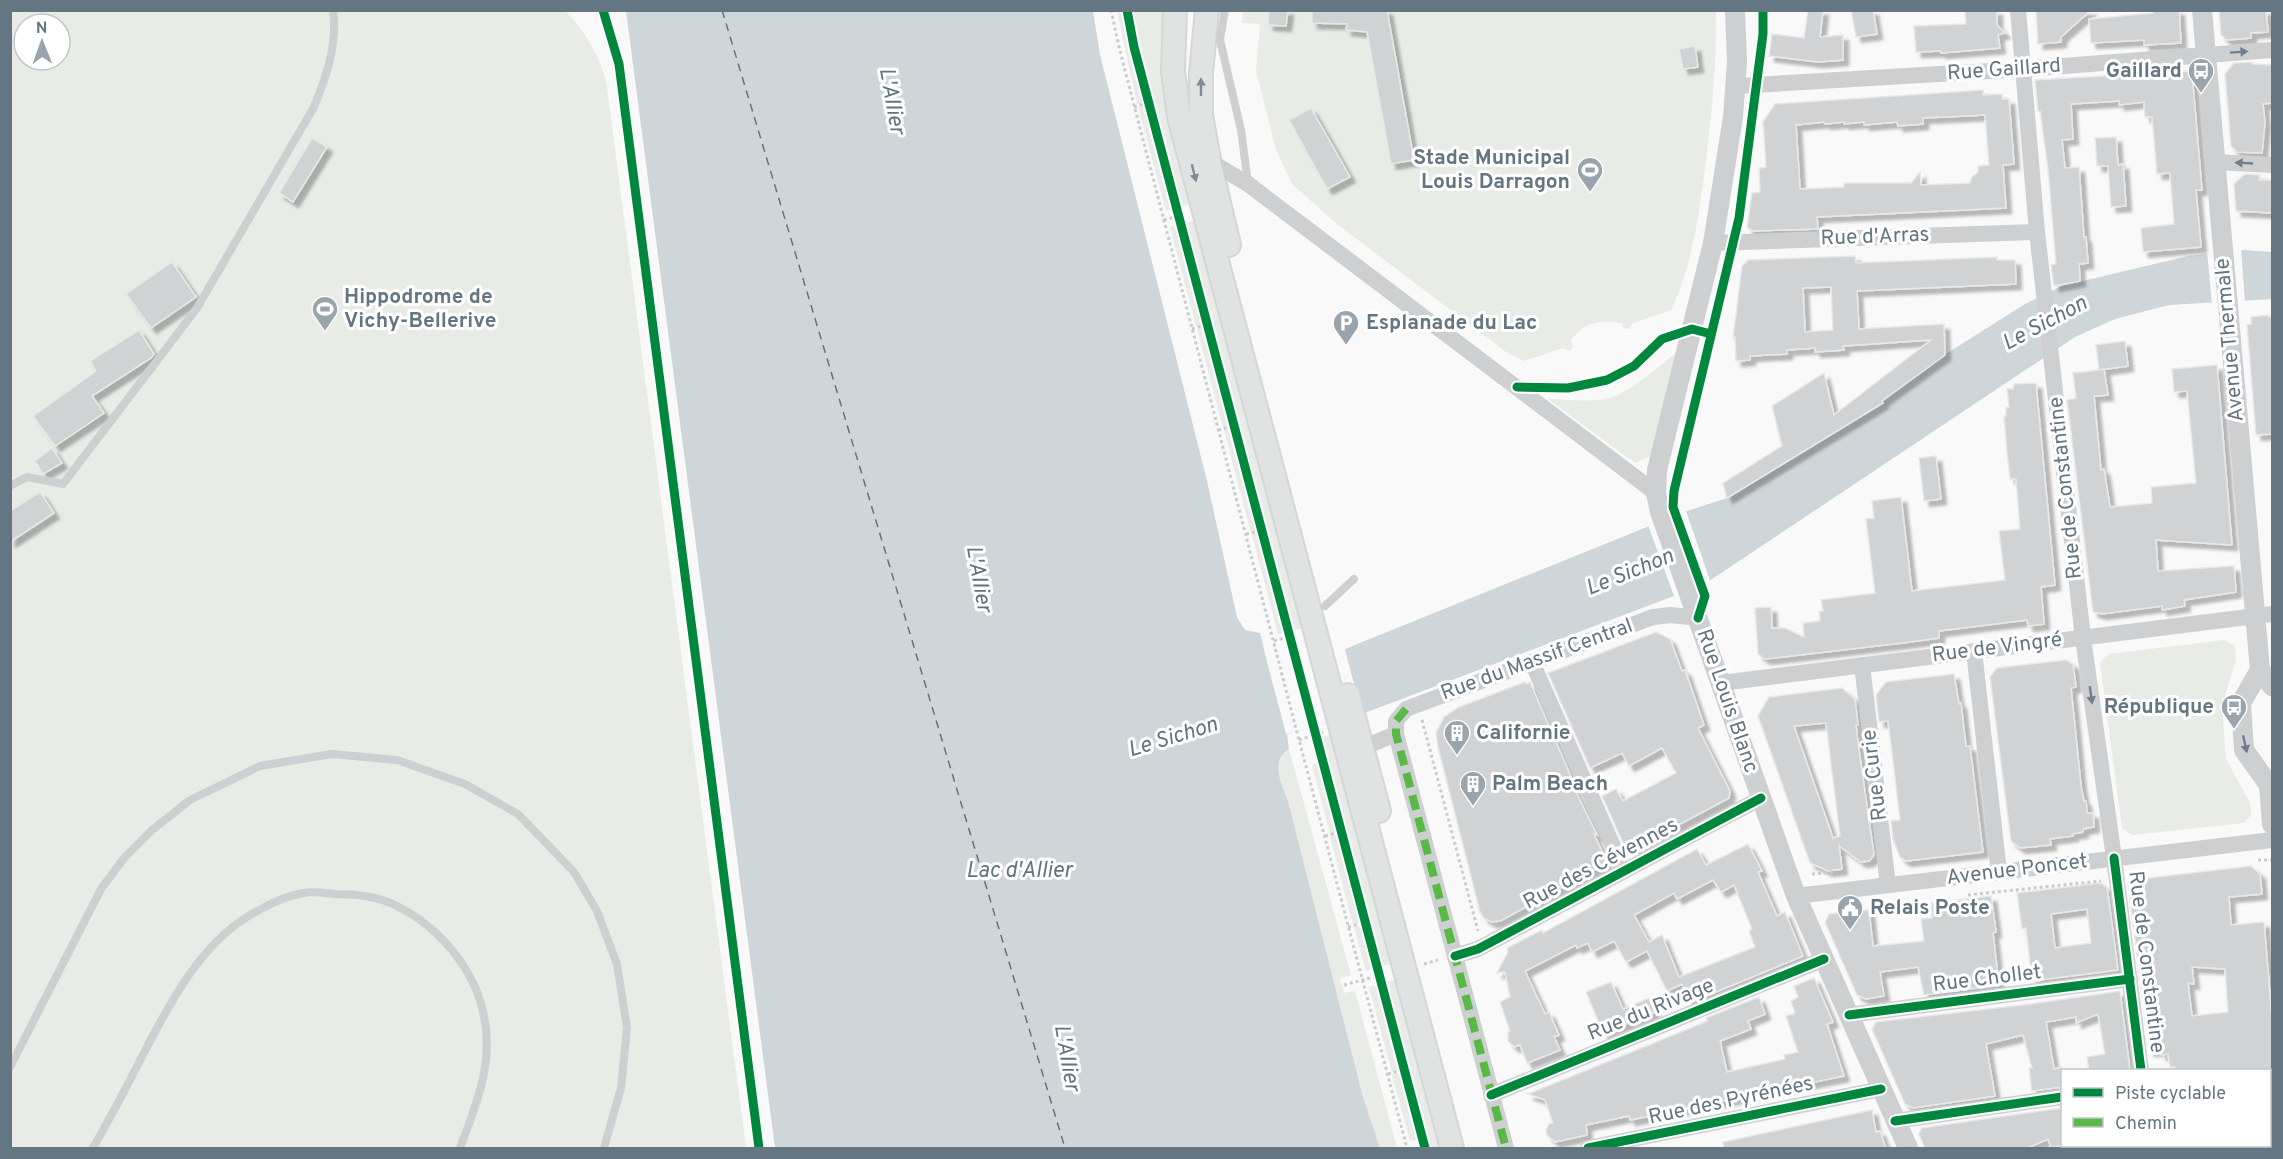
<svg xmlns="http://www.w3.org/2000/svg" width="2283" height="1159" font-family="Overpass,sans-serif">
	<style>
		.green { fill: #e8ebe6; fill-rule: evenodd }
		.water { fill: #ced6d9 }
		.pier { fill: #f9f9f9 }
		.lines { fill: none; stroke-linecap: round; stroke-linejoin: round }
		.ferry { stroke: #60757c; stroke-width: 1.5; stroke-dasharray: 8 6; stroke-linecap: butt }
		.building { fill: #d0d2d3; stroke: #e8e8e8; stroke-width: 1.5; fill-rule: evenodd; filter: url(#shadow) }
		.secondary-casing { stroke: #d5d6d7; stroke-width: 26 }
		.path { stroke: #cbcccd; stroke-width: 3; stroke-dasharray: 3 3; stroke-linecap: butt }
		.service { stroke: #cecfd0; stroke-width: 8 }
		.minor { stroke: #cecfd0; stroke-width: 16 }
		.tertiary { stroke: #cecfd0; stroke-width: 20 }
		.secondary { stroke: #e1e2e2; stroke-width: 22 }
		.quiet { stroke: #58b947; stroke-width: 8; stroke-dasharray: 15 8; stroke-linecap: butt }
		.cycleway-casing { stroke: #fff; stroke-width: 13 }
		.cycleway { stroke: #00873e; stroke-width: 9 }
		.oneway { fill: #707f8b }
		.oneway2 { fill: #7e8c96 }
		.labels { text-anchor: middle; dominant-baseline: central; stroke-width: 6; stroke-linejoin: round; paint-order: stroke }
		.street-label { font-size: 21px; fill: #657683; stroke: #fff }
		.poi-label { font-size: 21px; font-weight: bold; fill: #657683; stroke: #fff; text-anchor: start }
		.water-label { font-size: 22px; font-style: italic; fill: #60757c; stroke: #fff }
	</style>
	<defs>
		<filter id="shadow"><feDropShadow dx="5.5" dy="5.5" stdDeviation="1.5" flood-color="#0004"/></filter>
	</defs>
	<rect width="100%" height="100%" fill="#f9f9f9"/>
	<!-- green -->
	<g class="green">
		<path d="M564,10C583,27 599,56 606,80L746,1148H11L10,11ZM24,24H60V60H24Z"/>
		<path d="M1243,10L1716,11C1717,66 1711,121 1704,176C1698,221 1691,269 1671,310L1633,323L1629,329L1623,328L1622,323C1601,320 1583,321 1571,341L1573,347L1570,351L1563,348L1524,361L1506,352L1337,224L1292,184L1276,150L1256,71L1260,24L1242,23Z"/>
		<path d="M1117,11H1124L1144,102L1137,104Z"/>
		<path d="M1131,11H1167L1197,202L1180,207L1148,86Z"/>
		<path d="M1145,105L1172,209L1166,211L1138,106Z"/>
		<path d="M1201,219L1309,626L1291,631L1184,223Z"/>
		<path d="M1176,225L1203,325L1196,326L1170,227Z"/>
		<path d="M1203,327L1229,426L1223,428L1197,329Z"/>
		<path d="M1678,351L1655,454L1635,463L1548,399C1568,399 1589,403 1609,398C1628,394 1662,364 1678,351Z"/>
		<path d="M1230,429L1257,531L1251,533L1224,430Z"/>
		<path d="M1258,533L1284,633L1278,634L1252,535Z"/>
		<path d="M2225,640L2235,646L2236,660L2222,706L2226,759L2250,803L2251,815L2244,823L2132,835L2122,828L2100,663L2108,654Z"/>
		<path d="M1337,733L1398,962L1379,967L1319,738Z"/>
		<path d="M1289,749L1351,975L1340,978L1344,993L1355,991L1397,1148H1380L1363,1097L1288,801C1281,783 1270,761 1289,749Z"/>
		<path d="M1318,763L1336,832L1330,834L1312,765Z"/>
		<path d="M1337,834L1360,923L1353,925L1330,836Z"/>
		<path d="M1361,926L1372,969L1366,971L1354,928Z"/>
		<path d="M1402,978L1447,1148H1428L1383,983Z"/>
		<path d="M1376,985L1399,1070L1392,1072L1369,987Z"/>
		<path d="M1400,1073L1417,1140L1410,1141L1392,1075Z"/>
	</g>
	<!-- water -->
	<path class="water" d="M626,11H1093L1100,55L1207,481L1237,617L1245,630L1260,633L1269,668L1345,649L1684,512L1727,498L1883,403L1882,401L1930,364L2025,304L2062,286L2188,256L2242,250L2272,252V299L2169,305L2115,319L2075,337L1703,585L1362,714L1287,734L1289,749C1270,761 1281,783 1288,801L1363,1097L1380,1148H775Z"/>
	<!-- pier -->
	<g class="pier">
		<path d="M2241,248L2245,302L2212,305L2207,251Z"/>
		<path d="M1686,511L1711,583L1674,596L1648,525Z"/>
		<path d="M1344,646L1362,714L1286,734L1264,650H1267L1271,665Z"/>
	</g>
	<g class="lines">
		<!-- ferry -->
		<path class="ferry" d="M722,10L1065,1148"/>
	</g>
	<!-- building -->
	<g class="building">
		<path d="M1269,10H1288L1286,26L1268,25Z"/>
		<path d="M1312,10H1387L1414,160L1391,164L1367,32L1346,30L1347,24L1312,23Z"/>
		<path d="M1808,10H1823L1820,37L1843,35V60L1818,62L1769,56L1772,34L1804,38Z"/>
		<path d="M1851,10H1873L1877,34L1856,37Z"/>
		<path d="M1965,10H1997V25L2005,33L1998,35L2000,48L1941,53V51L1916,52L1914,26L1966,24Z"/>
		<path d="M2036,10H2091L2061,37V42L2038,44Z"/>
		<path d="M2153,10H2179L2181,43L2144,45V40L2091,43L2089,19L2153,13Z"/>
		<path d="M2219,10H2266L2268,32L2251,33V38L2227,40L2221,35Z"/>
		<path d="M1695,46L1698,67L1683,69L1679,49Z"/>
		<path d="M2252,62V64L2272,65V103L2263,104L2265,122L2262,153L2237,152L2231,146L2225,74L2234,63Z"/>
		<path d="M2187,71L2192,74L2202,190H2196L2201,247L2143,252L2141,228L2174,224L2170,173L2157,174L2152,117H2145L2144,102L2119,105V101L2071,104L2073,139L2062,140L2065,168L2079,167L2084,237H2086L2088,263L2079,264L2080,281L2054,286L2051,265L2056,264L2048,169L2040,111H2038L2035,80Z"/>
		<path d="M1983,90V95L2002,94L2003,99H2009L2014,164L2003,165L2006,208L1817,217L1818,229L1752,231L1747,227L1752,193L1760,192L1759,168L1766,167L1763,122L1775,104ZM1985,115L1989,165L1978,166V172L1972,177L1970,183L1921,185L1920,172L1911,183H1844V187L1800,189L1796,125L1824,122L1825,124L1844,122V124L1864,122V125L1897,122L1898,126L1923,124V118Z"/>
		<path d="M1311,108L1350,177L1327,189L1289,120Z"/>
		<path d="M2116,137L2118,165L2123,164L2126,206L2111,207L2108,166H2097L2095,138Z"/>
		<path d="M312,138L327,147L293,202L279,193Z"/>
		<path d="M2245,174L2260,175L2259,180H2272V213L2236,211L2234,184Z"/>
		<path d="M1855,256L1856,263L1997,257V260H2015L2016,284L1857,291L1859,329L1944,324L1945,355L1882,401L1883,403L1727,498L1723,483L1782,446L1772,406L1824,373L1834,415L1931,340L1843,346L1844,350L1815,352V348L1787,350V354L1750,356V360L1736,361L1735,337L1733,338L1742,266L1748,260ZM1831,287L1833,330L1805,332L1803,288Z"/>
		<path d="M172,262L196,297L151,328L126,294Z"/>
		<path d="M2269,315V317H2272V434L2256,435L2247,325L2251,324V317Z"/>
		<path d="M139,330L154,354L151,358L92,396L104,413L55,446L33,416L96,371L90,361Z"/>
		<path d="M2125,341L2128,366L2099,370L2104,369L2108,395L2094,396L2101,470L2104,469L2110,507L2152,503L2151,487L2196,483L2187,391L2174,392L2172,369L2217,365L2232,545L2156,540L2158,571L2234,566L2236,592L2184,600L2185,606L2162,610V606L2102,614L2093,612L2067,400L2076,398L2073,373L2099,370L2096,345Z"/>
		<path d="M2036,383L2055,585L2041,587L2044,624L2028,626L2027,620L1939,631V638L1902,643L1765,659L1758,654L1755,608L1771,607L1772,628H1785L1804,637L1803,623L1820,621L1819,612L1823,611L1821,600L1875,593L1866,519L1874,518L1872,501L1901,497L1912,591L2005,580L1999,531L2020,529L2016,479H2010L2007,452L2004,416H2006V408L2009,407L2007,389H2013L2014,384Z"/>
		<path d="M52,448L62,463L43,474L35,461Z"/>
		<path d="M1936,456L1941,499L1924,501L1919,458Z"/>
		<path d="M40,492L54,513L10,542V511Z"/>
		<path d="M1656,632L1670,639L1682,671L1685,670L1704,725L1698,728L1730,791L1729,798L1633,849L1624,845L1602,796L1616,789L1623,801L1676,773L1662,748L1629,766L1622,753L1590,768L1548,673Z"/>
		<path d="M2066,660L2073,664L2076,687L2071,688L2081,786L2084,801H2086L2087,813H2093L2094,827L2083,829V832L2072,834L2073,836L2050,839L2051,845L2020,848L2011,841L1990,677L1997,668Z"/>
		<path d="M1954,674L1959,704L1961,703L1966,746H1970L1983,852L1906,861L1900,857L1893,839L1891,821L1900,820L1894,769L1888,721L1879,722L1876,695L1886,682Z"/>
		<path d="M1525,682L1526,684L1530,682L1571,777L1569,778L1597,835L1594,834L1607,863L1500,921L1492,922L1484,918L1480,912L1438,747L1436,733L1444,717L1459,707Z"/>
		<path d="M1842,688L1855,699L1858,725H1856L1858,743L1874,855L1869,861L1861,862L1839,846L1842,869L1828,871L1810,863L1758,716L1769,697ZM1826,723L1840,836L1833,838L1794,726Z"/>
		<path d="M1748,844L1762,871L1758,872L1777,916L1785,912L1803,956L1689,1003L1682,984L1667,991L1647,951L1626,962L1614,941L1592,952L1588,943L1577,948L1576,945L1525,971L1545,1014L1549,1012L1559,1035L1554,1037L1560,1050L1527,1063L1520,1045L1514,1047L1508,1041V1032L1510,1031L1500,1002L1510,997L1505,972L1497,973L1508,952L1507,948L1542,930L1543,933L1697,849L1706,865ZM1713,880L1721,892L1734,885L1752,929L1749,931L1755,947L1679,977L1662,935L1649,942L1634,915L1674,893L1677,899Z"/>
		<path d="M2251,866L2260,874L2262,894L2229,897L2231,925L2264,922L2272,1020V1071H2175V1067H2170L2168,1054L2161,1055V1050L2149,1051L2128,883L2131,880ZM2192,967L2225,969L2228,1012L2192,1016L2188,983L2194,984Z"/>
		<path d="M2100,883L2107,887L2118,970L2032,981L2026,928L2022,929L2017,893ZM2087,909L2091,943L2055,948L2051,914Z"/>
		<path d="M1991,896L1996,932L1993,933L1999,985L1924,995L1918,967L1880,972L1884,996L1866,999L1857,995L1825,922L1829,914L1869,910L1873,946L1924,941L1921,919L1932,918L1931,903Z"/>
		<path d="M1814,978L1833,1022L1827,1024L1844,1076L1630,1120L1629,1116L1586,1125L1587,1135L1555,1142L1547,1135L1546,1130L1549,1124L1553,1123L1545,1100L1528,1094L1698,1025L1707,1021L1706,1018L1759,997L1765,1014L1748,1021L1751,1029L1720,1041L1727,1072L1785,1059L1784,1055L1798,1052L1786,1016L1795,1013L1791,1001L1798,997L1794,986Z"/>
		<path d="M1611,982L1623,1009L1649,998L1655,1012L1603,1033L1586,992Z"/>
		<path d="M2120,991L2130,1071H2089L2087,1057L2105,1054L2098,1014L2076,1023V1017L2046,1022L2054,1069L2062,1067V1087L2032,1091L2029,1068H2032L2023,1035L1986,1044L1995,1096L1913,1108L1905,1104L1872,1029L1876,1022L2031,1004Z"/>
		<path d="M2062,1108V1145L2051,1148L2048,1139L2025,1149H1925L1919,1134L1922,1128Z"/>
		<path d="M1872,1110L1876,1132L1880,1131L1886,1149H1724L1723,1142Z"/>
	</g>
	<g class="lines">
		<!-- secondary casing -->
		<g class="secondary-casing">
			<g id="secondary">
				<path d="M1175,10L1173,71L1179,117L1452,1148"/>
				<path d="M1207,10L1201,73V115L1210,165L1229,245"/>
				<path d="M1348,695L1379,811"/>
			</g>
		</g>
		<!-- path -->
		<g class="path">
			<path d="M1111,10L1120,51L1299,740L1407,1148"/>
			<path d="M1134,107L1149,102"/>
			<path d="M1164,220L1185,214"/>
			<path d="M1192,329L1208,324"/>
			<path d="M1218,430L1234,426"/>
			<path d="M1246,534L1262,531"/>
			<path d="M1274,641L1295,635"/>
			<path d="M1422,720L1478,931"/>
			<path d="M1299,740L1323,732"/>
			<path d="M1325,836L1341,832"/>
			<path d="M2258,860H2272"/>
			<path d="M1812,874L1834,872"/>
			<path d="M1968,895L2101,881"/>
			<path d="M1348,927L1365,923"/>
			<path d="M1424,964L1438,960"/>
			<path d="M1344,985L1385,974"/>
			<path d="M1388,1074L1404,1070"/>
		</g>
		<!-- service -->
		<g class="service">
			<path d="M1225,10L1220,40L1241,130L1248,183"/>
			<path d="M10,486L27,477L63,484L197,308L314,107C326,78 338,43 333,10"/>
			<path d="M1325,606L1354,579"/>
			<path d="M10,1067L101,889L124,858L152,830L190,800L260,766L332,754L397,760L465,784L518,814L574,872L597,911L617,964L627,1028L621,1088L604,1148"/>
			<path d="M93,1148C107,1123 121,1098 134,1072C160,1022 192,954 241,921C259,909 281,897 303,893C312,891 325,893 335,894C355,894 378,896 397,906C439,927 475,969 484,1016C494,1062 476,1106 460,1148"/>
		</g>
		<!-- minor -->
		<g class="minor">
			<path d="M2018,10L2037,232L2083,638L2114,858L2141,1070"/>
			<path d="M1736,86L2024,69L2272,50"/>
			<path d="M2215,162L2272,165"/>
			<path d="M1210,165H1216L1248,184L1656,493"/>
			<path d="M1713,243L2037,232"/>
			<path d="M1974,651L1999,872"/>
			<path d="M1532,662L1624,871"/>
			<path d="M1862,665L1888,885"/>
			<path d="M1721,683L2272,614"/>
			<path d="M1362,745L1374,743L1396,734"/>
			<path d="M1796,896L2272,840"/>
			<path d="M1455,956L1478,949L1761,798"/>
			<path d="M1849,1015L2130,979"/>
			<path d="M1491,1095L1824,959"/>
			<path d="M1895,1121L2062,1097"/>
			<path d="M2151,1146V1148"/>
			<path d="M1506,1148L1396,734V721L1406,709L1653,617L1671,615L1698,618"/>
			<path d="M1588,1148L1881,1089"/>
		</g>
		<!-- tertiary -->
		<g class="tertiary">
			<path d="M1735,10L1737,62L1733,117L1713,243L1657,470L1656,493L1660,512L1796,896L1908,1148"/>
			<path d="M2202,10L2260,670L2272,686"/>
			<path d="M2260,670L2241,703L2244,750L2269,785L2272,824"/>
		</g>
		<!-- secondary -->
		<use href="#secondary" class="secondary"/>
		<!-- quiet -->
		<path class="quiet" d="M1406,709L1396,721V734L1506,1148"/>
		<!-- cycleway casing -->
		<g class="cycleway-casing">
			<g id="cycleway">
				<path d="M603,10L619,64L759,1148"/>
				<path d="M1127,10L1134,47L1425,1148"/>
				<path d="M1517,387L1568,388L1607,380L1634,366L1662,339L1692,329L1711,334"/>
				<path d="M1698,618L1705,596L1673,507L1674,491L1739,218L1763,34V10"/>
				<path d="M2114,858L2141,1070"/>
				<path d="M1455,956L1478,949L1761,798"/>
				<path d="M1849,1015L2130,979"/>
				<path d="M1491,1095L1824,959"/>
				<path d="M1895,1121L2062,1097"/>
				<path d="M1588,1148L1881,1089"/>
			</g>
		</g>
		<!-- cycleway -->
		<use href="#cycleway" class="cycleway"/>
	</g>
	<!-- one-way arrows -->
	<defs><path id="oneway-solid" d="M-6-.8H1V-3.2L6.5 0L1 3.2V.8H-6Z" transform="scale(1.5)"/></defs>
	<g class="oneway">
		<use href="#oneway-solid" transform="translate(2239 52) rotate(-4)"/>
		<use href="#oneway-solid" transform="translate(2244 163) rotate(-177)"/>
		<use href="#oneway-solid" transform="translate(2091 695) rotate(82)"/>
		<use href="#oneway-solid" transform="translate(2245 744) rotate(78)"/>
	</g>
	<g class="oneway2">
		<use href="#oneway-solid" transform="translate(1201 87) rotate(-90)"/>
		<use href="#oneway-solid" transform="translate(1194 173) rotate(76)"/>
	</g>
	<!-- icons -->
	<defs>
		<g id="bus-pin" transform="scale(1.35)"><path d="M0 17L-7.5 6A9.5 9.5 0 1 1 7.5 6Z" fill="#99a4ac" stroke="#fff"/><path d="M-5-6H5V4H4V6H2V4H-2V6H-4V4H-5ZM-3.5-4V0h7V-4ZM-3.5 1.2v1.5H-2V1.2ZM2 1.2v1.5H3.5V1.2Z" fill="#fff"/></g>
		<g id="stadium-pin" transform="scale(1.35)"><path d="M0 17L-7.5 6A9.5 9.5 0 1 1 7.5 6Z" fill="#99a4ac" stroke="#fff"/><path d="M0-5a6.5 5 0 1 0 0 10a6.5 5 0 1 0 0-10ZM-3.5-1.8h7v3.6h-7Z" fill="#fff"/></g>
		<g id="parking-pin" transform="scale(1.35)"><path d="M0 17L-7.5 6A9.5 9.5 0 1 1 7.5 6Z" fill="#99a4ac" stroke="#fff"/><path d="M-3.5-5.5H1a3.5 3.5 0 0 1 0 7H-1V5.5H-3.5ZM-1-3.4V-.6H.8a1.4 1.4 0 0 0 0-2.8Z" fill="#fff"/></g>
		<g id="building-pin" transform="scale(1.35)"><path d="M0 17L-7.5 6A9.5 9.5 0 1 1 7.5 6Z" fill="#99a4ac" stroke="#fff"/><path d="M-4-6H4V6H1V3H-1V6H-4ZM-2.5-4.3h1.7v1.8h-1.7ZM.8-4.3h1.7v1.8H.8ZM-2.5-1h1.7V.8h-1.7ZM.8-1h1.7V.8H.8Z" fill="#fff"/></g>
		<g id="civic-pin" transform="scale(1.35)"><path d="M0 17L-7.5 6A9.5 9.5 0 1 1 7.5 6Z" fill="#99a4ac" stroke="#fff"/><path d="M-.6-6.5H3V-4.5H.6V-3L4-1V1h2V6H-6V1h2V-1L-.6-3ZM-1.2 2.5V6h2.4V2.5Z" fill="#fff"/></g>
	</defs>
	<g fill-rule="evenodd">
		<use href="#bus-pin" x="2201" y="71"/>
		<use href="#stadium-pin" x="1590" y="170"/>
		<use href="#stadium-pin" x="325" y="309"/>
		<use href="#parking-pin" x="1346" y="323"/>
		<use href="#bus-pin" x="2234" y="707"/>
		<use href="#building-pin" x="1457" y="733"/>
		<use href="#building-pin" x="1473" y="784"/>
		<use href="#civic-pin" x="1850" y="908"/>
	</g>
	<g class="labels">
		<!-- street labels -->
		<g class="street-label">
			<text transform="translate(2004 70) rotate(-4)">Rue Gaillard</text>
			<text transform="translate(1875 237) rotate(-2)">Rue d'Arras</text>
			<text transform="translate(2230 340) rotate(-95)">Avenue Thermale</text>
			<text transform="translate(2066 488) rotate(-96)">Rue de Constantine</text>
			<text transform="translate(1997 648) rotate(-7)">Rue de Vingré</text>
			<text transform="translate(1537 660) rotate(-20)">Rue du Massif Central</text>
			<text transform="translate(1727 701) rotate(71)">Rue Louis Blanc</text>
			<text transform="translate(1875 775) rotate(-97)">Rue Curie</text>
			<text transform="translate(1601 864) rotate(-28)">Rue des Cévennes</text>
			<text transform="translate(2017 870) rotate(-7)">Avenue Poncet</text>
			<text transform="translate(2146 962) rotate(83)">Rue de Constantine</text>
			<text transform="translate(1987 979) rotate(-7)">Rue Chollet</text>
			<text transform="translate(1651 1010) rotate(-22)">Rue du Rivage</text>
			<text transform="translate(1731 1101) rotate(-12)">Rue des Pyrénées</text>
		</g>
		<!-- poi labels -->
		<g class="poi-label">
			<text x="2182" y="71" text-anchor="end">Gaillard</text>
			<text x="1570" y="158" text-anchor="end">Stade Municipal<tspan x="1570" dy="24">Louis Darragon</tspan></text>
			<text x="344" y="297">Hippodrome de<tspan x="344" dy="24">Vichy-Bellerive</tspan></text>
			<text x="1366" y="323">Esplanade du Lac</text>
			<text x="2214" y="707" text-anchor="end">République</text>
			<text x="1476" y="733">Californie</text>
			<text x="1492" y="784">Palm Beach</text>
			<text x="1870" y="908">Relais Poste</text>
		</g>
		<!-- water labels -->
		<g class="water-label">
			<text transform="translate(891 101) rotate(80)">L'Allier</text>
			<text transform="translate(2045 324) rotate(-28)">Le Sichon</text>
			<text transform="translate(1630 573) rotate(-22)">Le Sichon</text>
			<text transform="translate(978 579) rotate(80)">L'Allier</text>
			<text transform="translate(1173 738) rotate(-17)">Le Sichon</text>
			<text x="1019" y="871">Lac d'Allier</text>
			<text transform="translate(1066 1058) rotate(80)">L'Allier</text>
		</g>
	</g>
	<!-- border -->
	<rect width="2283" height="1159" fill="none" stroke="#657683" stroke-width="24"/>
	<!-- legend -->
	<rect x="2061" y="1069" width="210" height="78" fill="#ffffff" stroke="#c1c8cd" stroke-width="1.5"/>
	<rect x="2073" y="1088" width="30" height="9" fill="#00873e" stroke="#c1c8cd" stroke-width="1.5"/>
	<text x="2115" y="1099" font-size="18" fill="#657683">Piste cyclable</text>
	<rect x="2073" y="1118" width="30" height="9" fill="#58b947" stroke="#c1c8cd" stroke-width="1.5"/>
	<text x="2115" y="1129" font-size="18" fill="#657683">Chemin</text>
	<!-- north arrow -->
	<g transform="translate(42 42) rotate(359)"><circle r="28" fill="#ffffff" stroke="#c1c8cd" stroke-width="1.5"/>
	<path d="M0-4.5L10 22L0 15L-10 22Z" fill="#99a4ac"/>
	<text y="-9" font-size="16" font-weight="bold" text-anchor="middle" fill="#657683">N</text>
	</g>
</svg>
